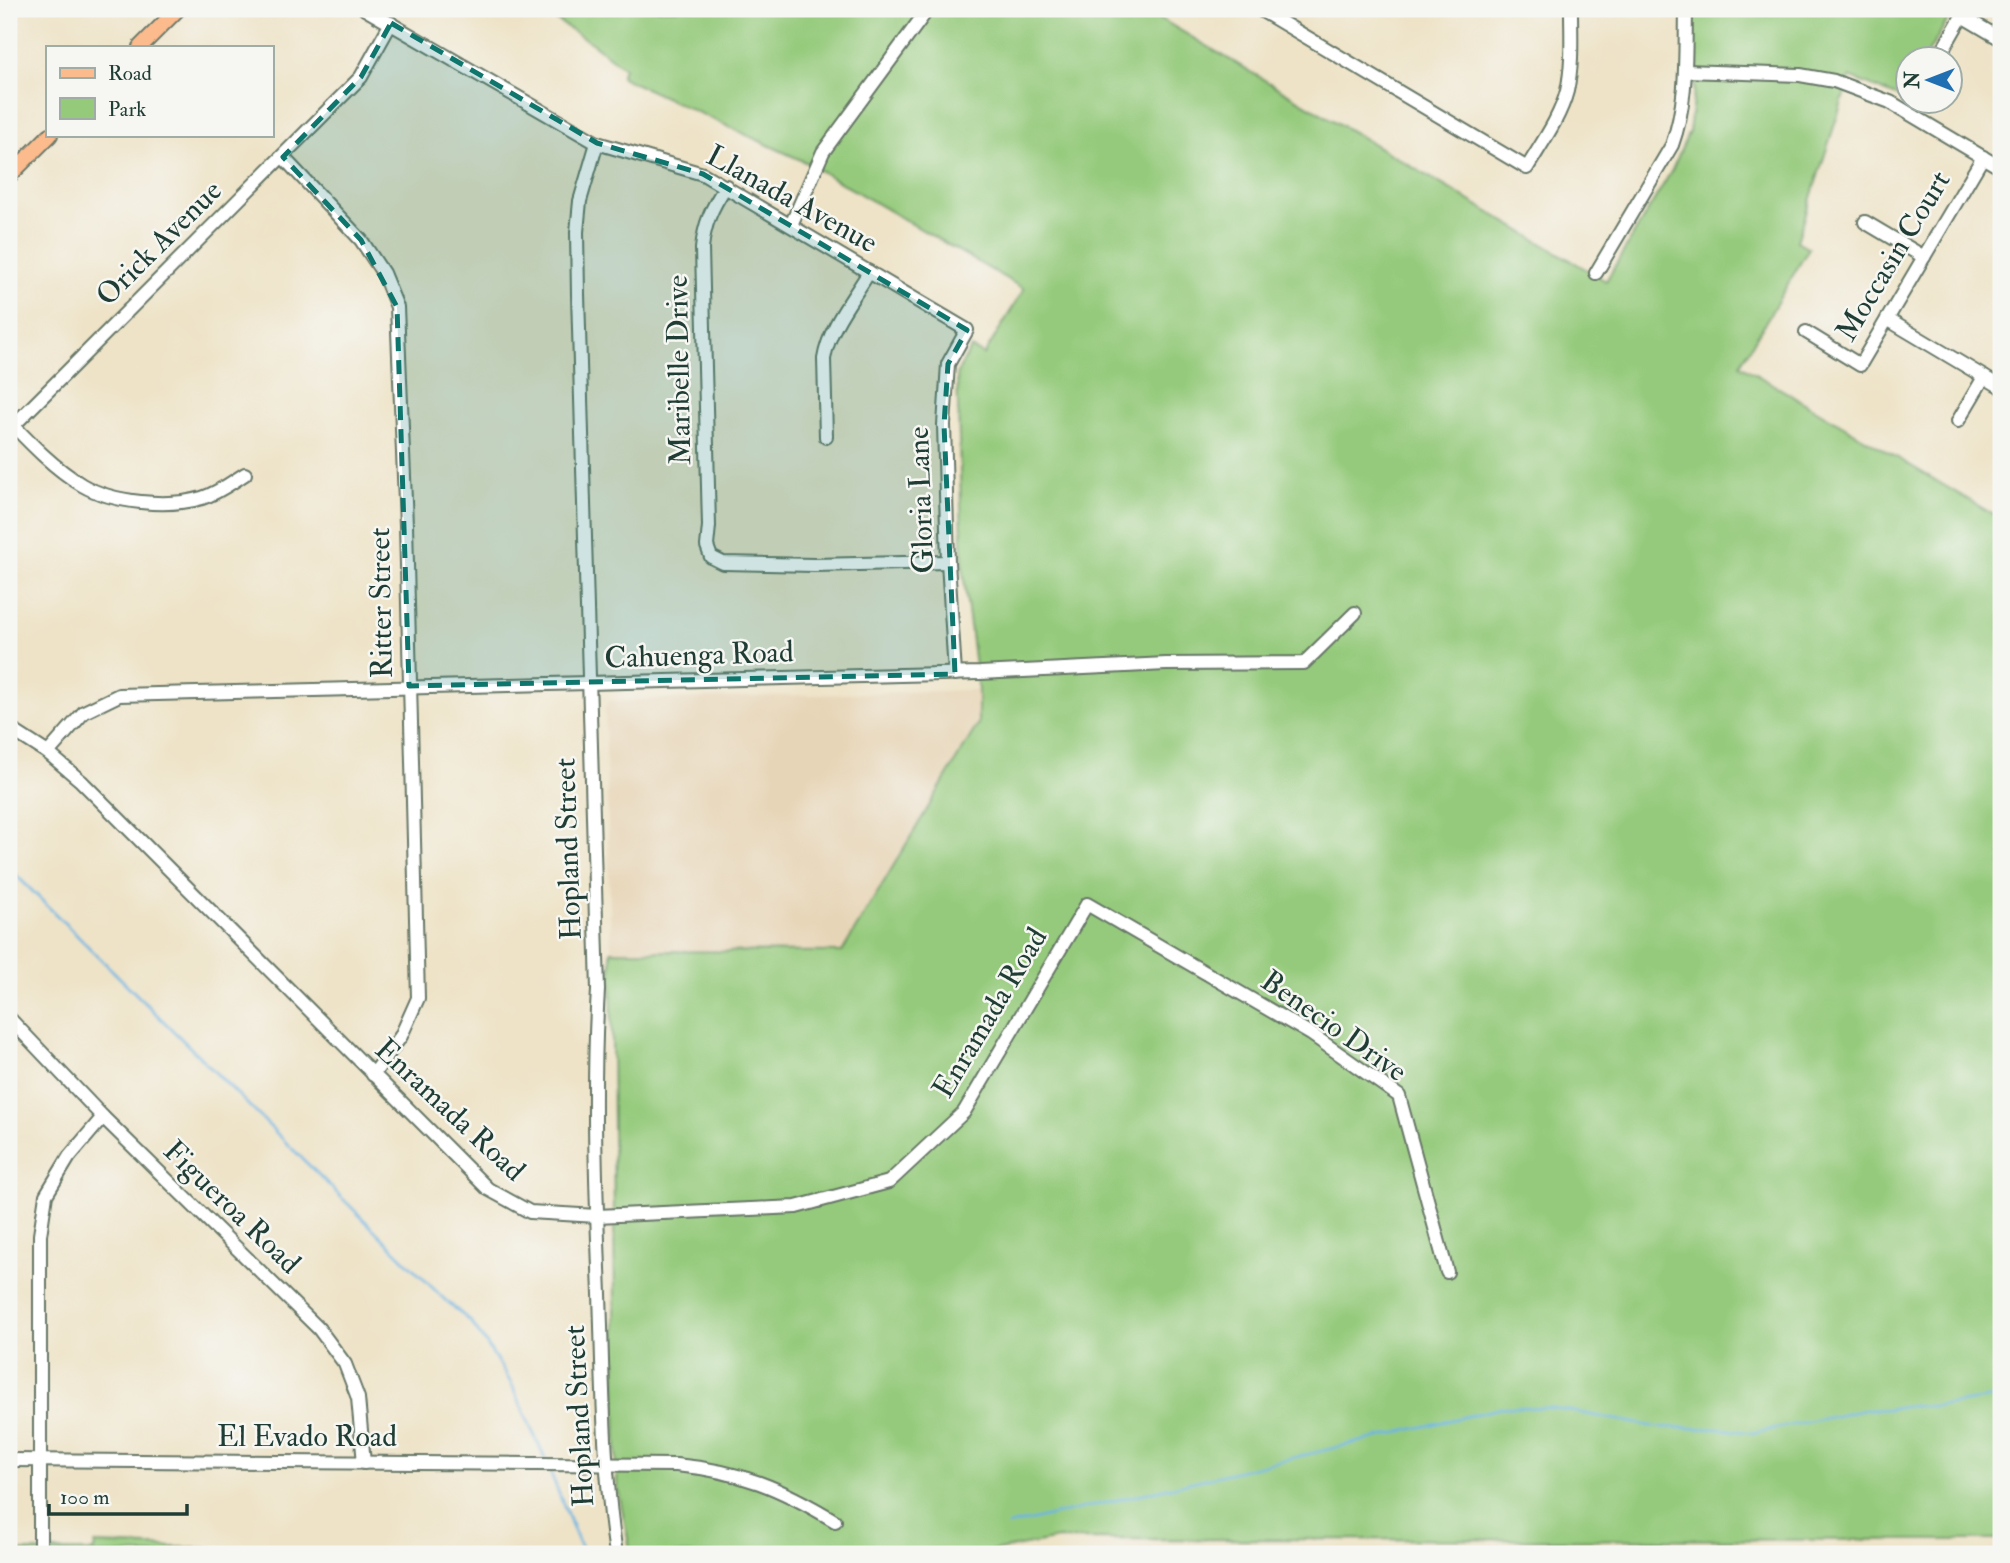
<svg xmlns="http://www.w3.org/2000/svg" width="2010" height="1563" font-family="'IM FELL Double Pica',serif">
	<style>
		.built { fill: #e7d5b7 }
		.green { fill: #95ca7b; stroke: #5a8458; stroke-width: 2 }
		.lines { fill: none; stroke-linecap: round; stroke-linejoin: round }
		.stream { stroke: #6ab4e3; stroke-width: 2.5 }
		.minor-casing { stroke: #677767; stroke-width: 16 }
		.major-casing { stroke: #677767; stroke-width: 18 }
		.minor { stroke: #fff; stroke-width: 12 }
		.major { stroke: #fbbb8d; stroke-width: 14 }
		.marked { fill: #0f766e; fill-opacity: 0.2; stroke: #0f766e; stroke-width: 5; stroke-dasharray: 14 9; stroke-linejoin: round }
		.labels { text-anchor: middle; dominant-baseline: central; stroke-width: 5; stroke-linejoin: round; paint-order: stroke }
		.street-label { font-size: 30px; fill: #1f3d34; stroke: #f6f6f2 }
	</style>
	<rect width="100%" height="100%" fill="#f6f6f2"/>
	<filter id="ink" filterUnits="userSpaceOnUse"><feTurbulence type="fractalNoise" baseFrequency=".0143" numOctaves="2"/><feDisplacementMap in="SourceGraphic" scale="14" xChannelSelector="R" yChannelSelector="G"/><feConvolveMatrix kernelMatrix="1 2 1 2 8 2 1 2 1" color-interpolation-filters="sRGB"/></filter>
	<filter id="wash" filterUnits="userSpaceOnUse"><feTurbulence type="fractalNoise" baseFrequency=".00686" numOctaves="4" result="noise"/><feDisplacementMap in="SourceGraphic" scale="28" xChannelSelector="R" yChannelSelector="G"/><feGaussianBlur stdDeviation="1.57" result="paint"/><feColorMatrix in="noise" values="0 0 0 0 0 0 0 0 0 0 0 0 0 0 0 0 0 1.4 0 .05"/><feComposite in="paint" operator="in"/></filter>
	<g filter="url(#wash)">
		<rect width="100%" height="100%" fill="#eee3c7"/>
		<!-- built -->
		<path class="built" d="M978,690V724L842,952L611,951L605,707L609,701Z"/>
		<!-- green -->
		<g class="green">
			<path d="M539,9H1144L1606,281L1672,170L1689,132L1694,92V9H1955L1924,59L1909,60L1908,86L1901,98L1850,77L1797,241L1809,248L1740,365L2001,519V1540L1058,1539L977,1554H631L617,1484L611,951L842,952L978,724V690L963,571L957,373L971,348L984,355L1024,289L805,162L621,77L624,68L593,44Z"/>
			<path d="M95,1544L353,1554H9V1551H94Z"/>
		</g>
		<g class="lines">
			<!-- stream -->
			<g class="stream">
				<path d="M9,868L445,1300L471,1322L489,1348L511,1383L545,1459"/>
				<path d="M549,1469L581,1548L587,1554"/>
				<path d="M1008,1526L1505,1407L1554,1408L1656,1427L1722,1429L1754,1433L1864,1410L1889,1409L1902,1406H1937L2001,1397"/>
			</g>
		</g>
	</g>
	<g filter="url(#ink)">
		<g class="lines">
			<!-- minor casing -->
			<g class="minor-casing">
				<g id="minor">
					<path d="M365,9L597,143L703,174L967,330L948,364L944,425L948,562L955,674"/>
					<path d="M1259,9L1527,168C1541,144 1560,118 1567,91C1573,64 1571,36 1571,9"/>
					<path d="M1937,60L1962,16L2001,39"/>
					<path d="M1685,71L1800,75L1834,81L1890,102L2001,168"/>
					<path d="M597,143L580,201L577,232L578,294L598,990C592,1091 596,1193 600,1294C603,1381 603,1468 616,1554"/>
					<path d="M283,157L361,240L383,273L397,307L406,525L418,998L401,1036L373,1075"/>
					<path d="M726,186C712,207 704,224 702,249L709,526L707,546L711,557L723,563L814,565L948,562"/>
					<path d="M1865,222L1924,257"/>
					<path d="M791,225L823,152L928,9"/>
					<path d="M1596,273L1672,145C1688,101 1685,55 1686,9"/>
					<path d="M1887,319L2001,387"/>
					<path d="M1806,332L1860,365L1983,157"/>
					<path d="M9,421C31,444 54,468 82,485C113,503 168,508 202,498C218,493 231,483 245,474"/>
					<path d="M1958,421L1984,377"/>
					<path d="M9,430L361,77L391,23"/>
					<path d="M826,437L824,359C829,327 853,299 869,272"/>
					<path d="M9,728L48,753L81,781L488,1189L530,1212L597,1216L796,1207L889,1182L964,1112L1087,904L1311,1034L1399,1096L1447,1272"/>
					<path d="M48,753L84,712L119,695L980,673L1166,664L1304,663L1355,613"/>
					<path d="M9,1018L103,1117L319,1329L345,1364L358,1398L364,1463"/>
					<path d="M9,1460L676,1465C740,1471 781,1488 835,1521"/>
					<path d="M40,1546V1235L46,1195L69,1157L103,1117"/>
				</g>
			</g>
			<!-- major casing -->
			<g class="major-casing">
				<g id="major">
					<path d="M140,47L178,9"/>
					<path d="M9,176L50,135"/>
				</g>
			</g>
			<!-- minor -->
			<use href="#minor" class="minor"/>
			<!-- major -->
			<use href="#major" class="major"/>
		</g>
	</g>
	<!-- marked area -->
	<path class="marked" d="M391,23L597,143L703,174L967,330L948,364L944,425L955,674L409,686L397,307L361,240L283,157L361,77Z"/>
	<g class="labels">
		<!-- street labels -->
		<g class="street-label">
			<text transform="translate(792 199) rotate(29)">Llanada Avenue</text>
			<text transform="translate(159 243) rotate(-45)">Orick Avenue</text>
			<text transform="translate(1893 256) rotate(-59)">Moccasin Court</text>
			<text transform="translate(679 370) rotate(-91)">Maribelle Drive</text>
			<text transform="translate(921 500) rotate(-92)">Gloria Lane</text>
			<text transform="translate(381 603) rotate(-91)">Ritter Street</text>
			<text transform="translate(699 655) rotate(-2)">Cahuenga Road</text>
			<text transform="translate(568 849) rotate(-92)">Hopland Street</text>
			<text transform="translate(990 1013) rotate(-59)">Enramada Road</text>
			<text transform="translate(1334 1026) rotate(35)">Benecio Drive</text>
			<text transform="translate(450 1110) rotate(43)">Enramada Road</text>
			<text transform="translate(232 1207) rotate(44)">Figueroa Road</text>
			<text transform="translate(579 1416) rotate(-93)">Hopland Street</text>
			<text x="307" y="1436">El Evado Road</text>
		</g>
	</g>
	<!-- margin -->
	<rect width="2010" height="1563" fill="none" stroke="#f6f6f2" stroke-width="35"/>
	<!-- legend -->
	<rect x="46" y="46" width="228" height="91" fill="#f6f6f2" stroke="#a0aca6" stroke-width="2"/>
	<rect x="60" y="68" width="35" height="10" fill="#fbbb8d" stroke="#a0aca6" stroke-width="2"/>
	<text x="108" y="80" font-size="21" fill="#1f3d34">Road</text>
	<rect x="60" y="98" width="35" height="21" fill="#95ca7b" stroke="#a0aca6" stroke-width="2"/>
	<text x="108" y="116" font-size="21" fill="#1f3d34">Park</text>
	<!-- north arrow -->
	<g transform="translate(1929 80) rotate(270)"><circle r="33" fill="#f6f6f2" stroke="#a0aca6" stroke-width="2"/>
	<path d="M0-5L12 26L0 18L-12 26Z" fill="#1f6fb2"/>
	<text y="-10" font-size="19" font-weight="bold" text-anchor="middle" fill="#1f3d34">N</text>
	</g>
	<!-- scale -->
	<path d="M49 1504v10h138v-10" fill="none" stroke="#1f3d34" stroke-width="3.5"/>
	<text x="60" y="1504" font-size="21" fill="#1f3d34" stroke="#f6f6f2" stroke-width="5" paint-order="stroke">100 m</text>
</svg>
